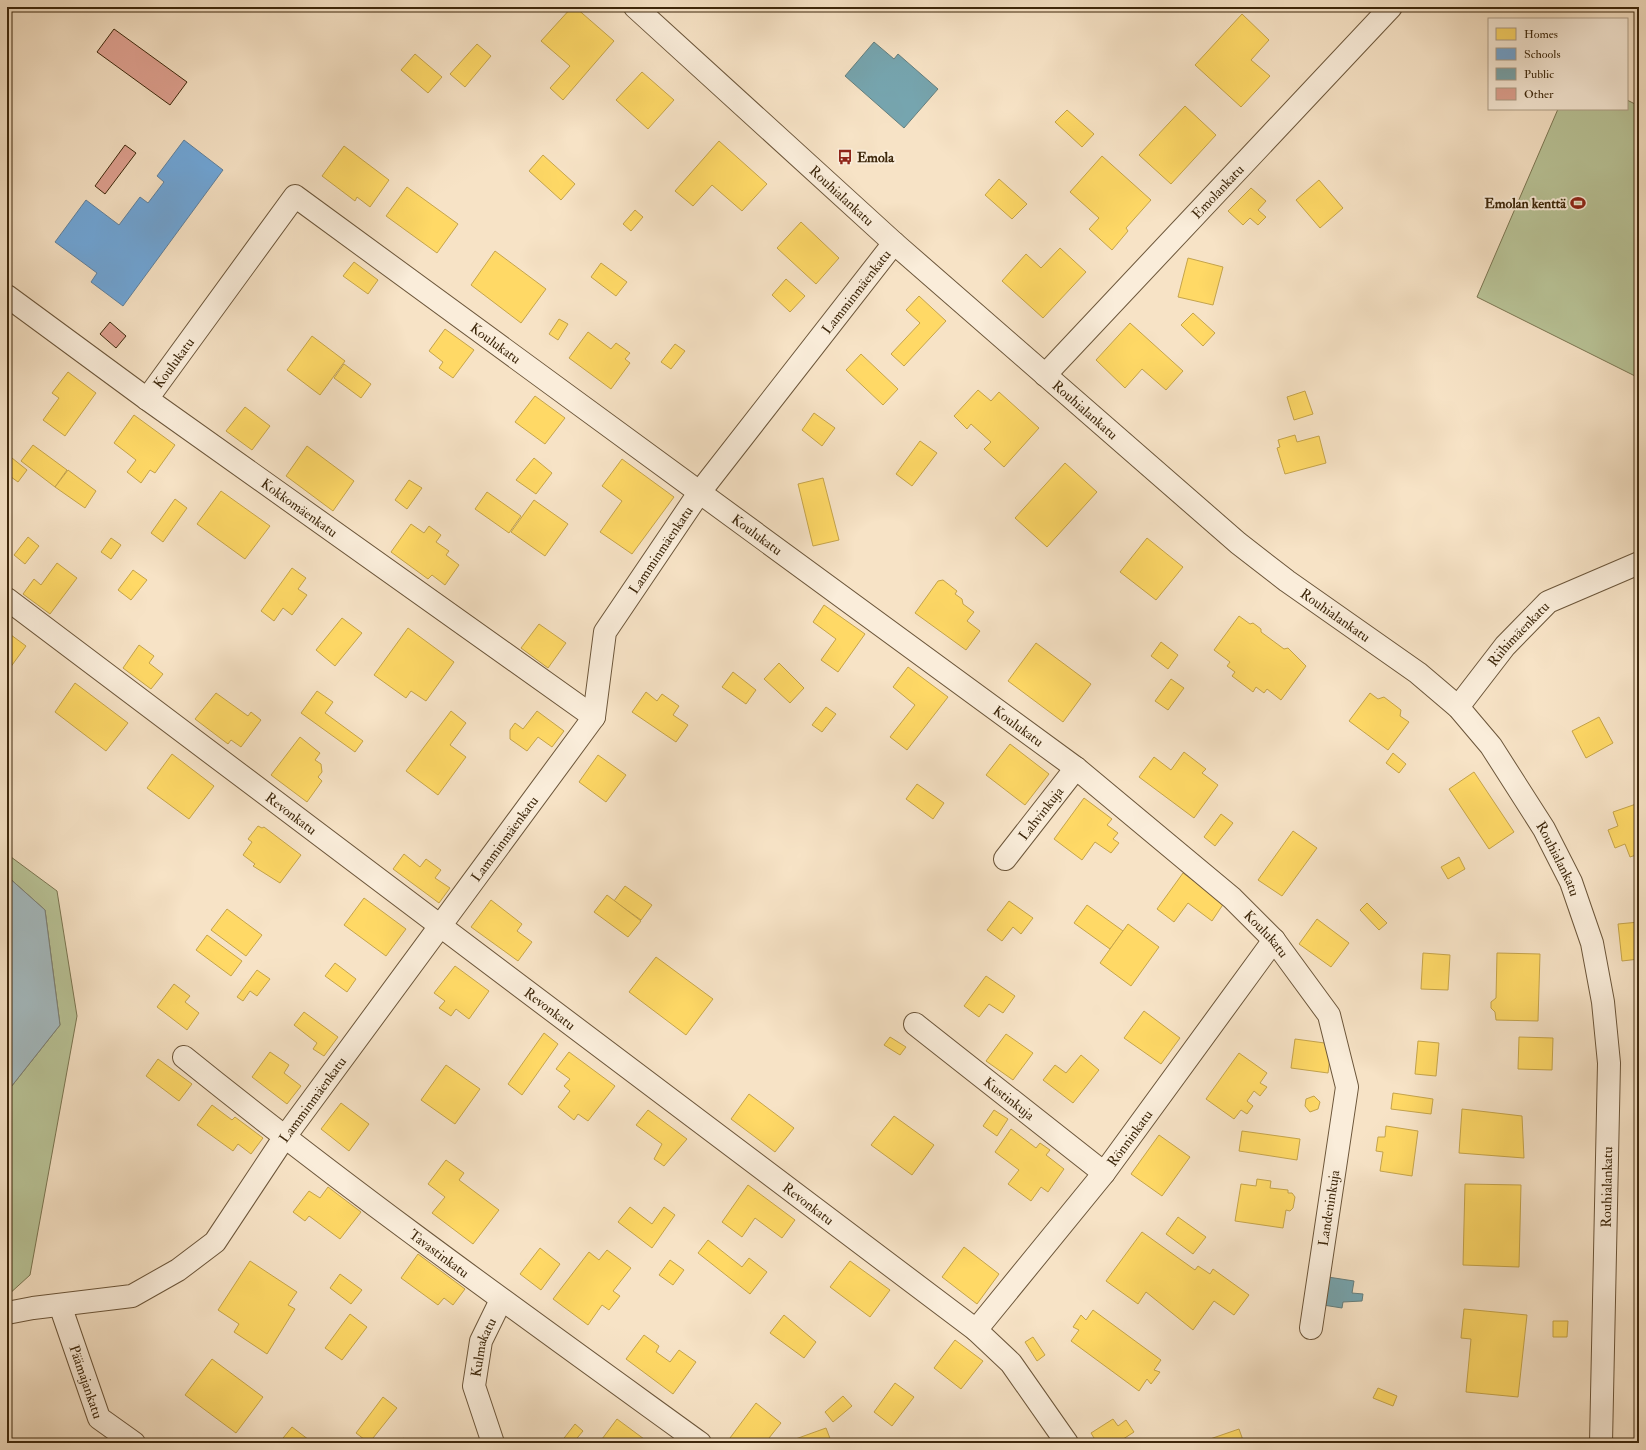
<svg xmlns="http://www.w3.org/2000/svg" width="1646" height="1450" font-family="'IM FELL Double Pica',serif">
	<style>
		.green { fill: #b9c498; stroke: #7b7652 }
		.water { fill: #a4bbc1; stroke: #7b8078 }
		.homes { fill: #ffd966; stroke: #c5a44b }
		.schools { fill: #6fa8dc; stroke: #60819d }
		.public { fill: #76a5af; stroke: #657f7e }
		.building { fill: #e0a292; stroke: #3d270b }
		.lines { fill: none; stroke-linecap: round; stroke-linejoin: round }
		.minor-casing { stroke: #6c563a; stroke-width: 24 }
		.minor { stroke: #faedda; stroke-width: 22 }
		.labels { text-anchor: middle; dominant-baseline: central; stroke-width: 4; stroke-linejoin: round; paint-order: stroke }
		.poi-label { font-size: 14px; font-weight: bold; fill: #3d270b; stroke: #faedda; text-anchor: start }
		.street-label { font-size: 14px; fill: #3d270b; stroke: #faedda }
	</style>
	<rect width="100%" height="100%" fill="#f7e3c6"/>
	<filter id="stains"><feTurbulence type="fractalNoise" baseFrequency=".005" numOctaves="4"/><feColorMatrix values="0 0 0 0 .2 0 0 0 0 .09 0 0 0 0 .02 0 0 0 .5 -.17"/></filter>
	<radialGradient id="worn" r=".72"><stop offset=".6" stop-color="#630" stop-opacity="0"/><stop offset="1" stop-color="#630" stop-opacity=".3"/></radialGradient>
	<!-- green -->
	<g class="green">
		<path d="M1627,100L1639,106V378L1477,297L1558,109H1627Z"/>
		<path d="M7,854L57,891L77,1016L30,1275L7,1296V1092L60,1025L45,910L7,876Z"/>
	</g>
	<!-- water -->
	<path class="water" d="M7,876L45,910L60,1025L7,1092Z"/>
	<!-- homes -->
	<g class="homes">
		<path d="M572,7H575L614,41L563,100L550,88L570,66L541,41Z"/>
		<path d="M1242,14L1269,40L1251,60L1270,76L1241,107L1195,65Z"/>
		<path d="M477,44L491,56L465,87L450,74Z"/>
		<path d="M415,54L442,77L428,93L401,70Z"/>
		<path d="M642,72L674,100L648,129L616,100Z"/>
		<path d="M1185,106L1216,135L1171,184L1139,155Z"/>
		<path d="M1067,110L1094,134L1082,147L1055,122Z"/>
		<path d="M719,141L767,184L742,211L712,185L693,206L675,191Z"/>
		<path d="M344,146L389,180L370,207L357,197L355,201L322,176Z"/>
		<path d="M543,155L575,184L561,200L529,171Z"/>
		<path d="M1102,156L1151,200L1126,228L1128,231L1112,250L1089,229L1099,218L1070,192Z"/>
		<path d="M999,179L1027,204L1012,219L985,195Z"/>
		<path d="M1319,180L1343,208L1320,228L1296,200Z"/>
		<path d="M407,187L458,224L437,253L386,216Z"/>
		<path d="M1251,188L1266,201L1258,210L1266,217L1258,225L1250,218L1243,225L1228,211Z"/>
		<path d="M635,210L643,217L631,231L623,224Z"/>
		<path d="M801,222L839,258L816,284L777,248Z"/>
		<path d="M1060,248L1086,272L1043,318L1002,281L1026,254L1041,268Z"/>
		<path d="M495,251L546,289L521,323L471,285Z"/>
		<path d="M1188,258L1223,267L1213,305L1178,297Z"/>
		<path d="M354,262L378,280L368,294L343,276Z"/>
		<path d="M601,263L627,282L616,296L591,277Z"/>
		<path d="M786,279L805,296L790,312L772,295Z"/>
		<path d="M919,296L946,321L904,366L891,354L920,323L906,310Z"/>
		<path d="M1193,313L1215,333L1203,346L1181,325Z"/>
		<path d="M559,319L568,324L558,340L549,334Z"/>
		<path d="M1130,323L1183,371L1166,390L1142,369L1125,388L1096,360Z"/>
		<path d="M445,329L474,350L453,378L439,368L443,362L429,351Z"/>
		<path d="M588,332L611,349L616,343L630,353L625,359L630,363L611,389L569,358Z"/>
		<path d="M312,336L345,361L320,395L287,370Z"/>
		<path d="M675,344L685,351L671,369L661,362Z"/>
		<path d="M861,354L898,389L883,405L846,370Z"/>
		<path d="M344,364L371,384L361,398L334,378Z"/>
		<path d="M68,372L96,393L65,436L43,420L59,398L52,393Z"/>
		<path d="M978,390L991,401L999,392L1039,428L1004,467L984,449L991,442L971,424L967,429L954,416Z"/>
		<path d="M1305,391L1313,414L1294,420L1287,397Z"/>
		<path d="M535,396L565,418L545,444L515,422Z"/>
		<path d="M245,407L270,426L252,450L226,431Z"/>
		<path d="M814,413L835,428L822,446L802,430Z"/>
		<path d="M134,415L175,445L155,473L150,470L141,483L127,472L136,460L114,443Z"/>
		<path d="M1295,435L1297,442L1319,436L1326,463L1285,474L1277,448L1280,447L1278,440Z"/>
		<path d="M920,441L937,453L912,486L896,474Z"/>
		<path d="M33,445L67,470L55,487L21,461Z"/>
		<path d="M307,446L354,481L333,511L286,476Z"/>
		<path d="M7,454L27,470L18,482L7,474Z"/>
		<path d="M534,458L552,473L536,494L516,480Z"/>
		<path d="M622,459L674,497L632,554L600,532L622,501L602,486Z"/>
		<path d="M1065,463L1097,492L1047,547L1015,518Z"/>
		<path d="M68,470L96,491L85,508L55,487Z"/>
		<path d="M823,478L839,540L813,546L798,484Z"/>
		<path d="M409,480L422,488L407,509L395,500Z"/>
		<path d="M221,491L270,526L245,559L197,524Z"/>
		<path d="M487,492L521,516L509,533L475,509Z"/>
		<path d="M175,499L187,508L163,542L151,533Z"/>
		<path d="M534,500L568,524L545,556L511,532Z"/>
		<path d="M411,524L424,533L429,526L441,535L436,542L449,551L446,555L459,565L445,585L432,575L428,579L391,552Z"/>
		<path d="M28,537L39,546L25,564L14,555Z"/>
		<path d="M111,538L121,545L111,559L101,552Z"/>
		<path d="M1147,538L1183,567L1156,600L1120,572Z"/>
		<path d="M57,563L77,578L50,614L23,594L34,579L41,585Z"/>
		<path d="M292,568L306,578L298,589L307,595L292,615L283,608L274,621L261,611Z"/>
		<path d="M133,570L147,580L131,600L118,590Z"/>
		<path d="M943,580L957,591L955,594L962,599L963,604L974,612L967,621L980,631L966,650L915,613L938,581Z"/>
		<path d="M824,605L865,634L838,672L821,660L836,639L813,622Z"/>
		<path d="M1239,616L1250,624L1253,623L1261,629V632L1284,649L1288,648L1306,666L1281,700L1267,689L1264,693L1256,687L1253,692L1232,676L1235,672L1227,666L1230,662L1214,650Z"/>
		<path d="M342,618L362,633L335,666L316,650Z"/>
		<path d="M539,624L566,643L548,668L521,648Z"/>
		<path d="M408,628L454,662L426,701L411,691L406,698L374,675Z"/>
		<path d="M7,632L26,646L7,672Z"/>
		<path d="M1161,642L1178,655L1168,669L1151,656Z"/>
		<path d="M1036,643L1091,684L1063,722L1008,681Z"/>
		<path d="M139,645L154,656L149,663L163,674L151,689L123,668Z"/>
		<path d="M779,663L804,688L790,703L764,679Z"/>
		<path d="M908,667L948,697L907,750L890,737L915,705L893,687Z"/>
		<path d="M733,672L756,690L746,704L722,687Z"/>
		<path d="M1171,679L1184,688L1168,710L1155,701Z"/>
		<path d="M75,683L128,723L106,751L55,712Z"/>
		<path d="M317,691L333,702L325,713L363,741L355,752L301,713Z"/>
		<path d="M646,692L657,701L662,694L679,706L673,715L688,725L676,742L632,712Z"/>
		<path d="M216,693L248,716L251,712L261,720L241,747L231,740L228,744L195,719Z"/>
		<path d="M1370,693L1378,699L1384,697L1401,710L1400,716L1409,722L1388,750L1349,721Z"/>
		<path d="M826,707L836,714L822,732L812,725Z"/>
		<path d="M451,711L466,723L450,745L466,757L438,795L406,771Z"/>
		<path d="M537,711L564,731L552,747L538,737L527,751L510,739V730L515,723L523,729Z"/>
		<path d="M1599,717L1613,743L1586,758L1572,731Z"/>
		<path d="M300,737L320,753L315,760L321,764L322,772L318,777L322,781L307,802L271,775Z"/>
		<path d="M1010,744L1049,774L1025,805L986,775Z"/>
		<path d="M1184,752L1206,769L1202,773L1218,785L1194,818L1139,777L1154,757L1171,770Z"/>
		<path d="M1393,753L1406,764L1399,773L1386,763Z"/>
		<path d="M172,754L214,786L189,819L147,788Z"/>
		<path d="M598,755L626,775L606,802L579,782Z"/>
		<path d="M1474,772L1514,832L1489,849L1449,789Z"/>
		<path d="M917,784L944,803L933,819L906,799Z"/>
		<path d="M1084,798L1112,819L1107,825L1118,833L1113,839L1119,843L1111,853L1095,842L1082,860L1054,839Z"/>
		<path d="M1639,803V854L1630,857L1625,844L1615,848L1608,830L1618,826L1613,812Z"/>
		<path d="M1221,814L1233,823L1215,846L1204,837Z"/>
		<path d="M258,826L262,828L264,827L301,855L280,883L253,866L255,864L243,855L252,842L248,839Z"/>
		<path d="M1293,831L1317,848L1282,896L1258,880Z"/>
		<path d="M404,854L420,867L426,859L441,870L435,878L450,888L439,903L393,869Z"/>
		<path d="M1459,857L1465,869L1448,879L1441,867Z"/>
		<path d="M1183,873L1224,903L1212,921L1188,903L1174,922L1157,909Z"/>
		<path d="M625,886L652,905L641,920L614,901Z"/>
		<path d="M607,895L641,921L628,937L594,912Z"/>
		<path d="M364,898L406,929L386,956L344,925Z"/>
		<path d="M491,900L522,924L517,931L532,942L518,961L471,927Z"/>
		<path d="M1009,901L1033,918L1021,934L1013,927L1002,941L987,930Z"/>
		<path d="M1367,903L1387,923L1379,930L1360,910Z"/>
		<path d="M1087,905L1123,931L1110,949L1074,923Z"/>
		<path d="M227,909L262,935L246,956L211,930Z"/>
		<path d="M1317,919L1349,943L1331,967L1299,944Z"/>
		<path d="M1639,922V959L1622,961L1618,924Z"/>
		<path d="M1128,924L1159,947L1131,986L1100,963Z"/>
		<path d="M207,935L242,961L231,976L196,950Z"/>
		<path d="M1423,953L1450,955L1448,990L1421,989Z"/>
		<path d="M1497,953L1540,954L1538,1021L1496,1020L1495,1012L1491,1008V1002L1496,998Z"/>
		<path d="M656,957L713,999L686,1035L629,992Z"/>
		<path d="M335,963L356,979L347,992L325,976Z"/>
		<path d="M455,966L489,991L469,1019L456,1009L451,1016L439,1008L445,1001L434,993Z"/>
		<path d="M257,970L270,979L257,996L250,991L243,1001L237,997Z"/>
		<path d="M986,976L1015,996L1003,1013L989,1004L979,1017L964,1006Z"/>
		<path d="M174,984L190,996L185,1002L199,1013L187,1030L157,1007Z"/>
		<path d="M1144,1011L1180,1038L1161,1064L1124,1038Z"/>
		<path d="M304,1012L338,1037L324,1056L313,1049L317,1043L294,1025Z"/>
		<path d="M544,1033L558,1044L522,1095L508,1084Z"/>
		<path d="M1006,1034L1033,1053L1013,1080L986,1061Z"/>
		<path d="M890,1037L906,1047L900,1055L884,1045Z"/>
		<path d="M1519,1037L1553,1038L1552,1070L1518,1069Z"/>
		<path d="M1295,1039L1332,1044L1328,1073L1291,1068Z"/>
		<path d="M1418,1041L1439,1043L1436,1076L1415,1074Z"/>
		<path d="M270,1052L289,1065L284,1073L301,1086L287,1104L252,1077Z"/>
		<path d="M569,1052L615,1086L588,1121L578,1114L574,1120L558,1107L570,1091L564,1086L570,1079L556,1069Z"/>
		<path d="M1239,1053L1267,1073L1260,1083L1267,1087L1260,1096L1254,1091L1247,1101L1253,1106L1247,1114L1241,1110L1234,1119L1206,1099Z"/>
		<path d="M1081,1055L1099,1070L1073,1103L1043,1080L1055,1065L1066,1073Z"/>
		<path d="M158,1059L192,1084L179,1101L146,1076Z"/>
		<path d="M446,1065L480,1089L455,1124L421,1100Z"/>
		<path d="M1393,1093L1433,1099L1431,1114L1391,1109Z"/>
		<path d="M749,1094L794,1128L775,1152L731,1119Z"/>
		<path d="M1314,1096L1320,1102L1318,1109L1310,1112L1305,1106L1306,1099Z"/>
		<path d="M341,1103L369,1124L349,1151L321,1129Z"/>
		<path d="M212,1105L232,1120L235,1117L263,1138L251,1154L238,1144L233,1151L197,1125Z"/>
		<path d="M1462,1109L1522,1116L1524,1158L1459,1153Z"/>
		<path d="M648,1110L687,1139L664,1166L654,1159L662,1144L636,1125Z"/>
		<path d="M994,1110L1008,1119L997,1136L983,1126Z"/>
		<path d="M894,1116L934,1145L912,1175L871,1145Z"/>
		<path d="M1386,1126L1418,1131L1412,1176L1380,1171L1383,1152L1376,1151L1378,1137H1385Z"/>
		<path d="M1011,1129L1036,1148L1040,1143L1050,1150L1046,1155L1064,1169L1048,1192L1041,1187L1031,1201L1008,1184L1019,1170L995,1152Z"/>
		<path d="M1242,1131L1300,1139L1297,1160L1239,1151Z"/>
		<path d="M1159,1135L1190,1157L1162,1196L1131,1174Z"/>
		<path d="M446,1160L464,1173L459,1180L499,1210L473,1244L432,1213L445,1197L428,1184Z"/>
		<path d="M1257,1179L1271,1181L1270,1188L1288,1190V1193H1292L1295,1197L1293,1208L1290,1211L1286,1210L1283,1228L1235,1221L1241,1184L1256,1186Z"/>
		<path d="M1465,1184L1521,1185L1519,1267L1463,1265Z"/>
		<path d="M748,1185L795,1220L782,1238L755,1218L742,1237L722,1222Z"/>
		<path d="M328,1187L361,1212L340,1239L309,1216L305,1221L293,1212L309,1191L320,1198Z"/>
		<path d="M630,1207L652,1224L664,1207L675,1215L652,1248L618,1222Z"/>
		<path d="M1178,1217L1206,1237L1193,1254L1166,1234Z"/>
		<path d="M1142,1232L1195,1270L1198,1266L1210,1274L1213,1269L1249,1295L1234,1315L1214,1301L1193,1330L1146,1292L1138,1304L1106,1281Z"/>
		<path d="M708,1240L742,1267L749,1258L767,1272L750,1294L698,1253Z"/>
		<path d="M964,1247L999,1274L977,1304L942,1277Z"/>
		<path d="M540,1248L560,1264L541,1290L520,1274Z"/>
		<path d="M607,1250L631,1268L613,1291L620,1296L609,1310L602,1305L588,1325L553,1299L589,1252L599,1260Z"/>
		<path d="M418,1254L465,1289L453,1305L444,1298L438,1305L401,1278Z"/>
		<path d="M670,1260L684,1270L673,1285L659,1275Z"/>
		<path d="M250,1261L297,1292L288,1305L295,1309L267,1354L234,1332L239,1324L218,1310Z"/>
		<path d="M850,1261L890,1290L870,1317L830,1287Z"/>
		<path d="M340,1274L362,1290L351,1304L330,1288Z"/>
		<path d="M1464,1309L1527,1315L1518,1397L1466,1392L1471,1339L1461,1338Z"/>
		<path d="M1093,1310L1161,1360L1154,1370L1160,1372L1151,1384L1147,1379L1139,1391L1071,1341L1079,1330L1073,1327L1081,1315L1086,1320Z"/>
		<path d="M350,1314L367,1327L342,1360L325,1348Z"/>
		<path d="M784,1315L816,1342L804,1358L770,1333Z"/>
		<path d="M1553,1321H1568L1567,1337H1553Z"/>
		<path d="M644,1335L659,1346L656,1352L670,1362L679,1350L696,1362L673,1394L626,1359Z"/>
		<path d="M1033,1337L1045,1355L1037,1361L1025,1342Z"/>
		<path d="M955,1340L983,1361L961,1389L934,1368Z"/>
		<path d="M212,1359L263,1397L236,1433L185,1395Z"/>
		<path d="M895,1383L914,1397L892,1426L874,1412Z"/>
		<path d="M1378,1388L1397,1396L1393,1406L1373,1398Z"/>
		<path d="M843,1396L852,1406L833,1422L825,1412Z"/>
		<path d="M383,1397L397,1408L369,1443L356,1433Z"/>
		<path d="M756,1403L781,1423L765,1443H736L730,1438Z"/>
		<path d="M617,1419L644,1439L649,1443H599Z"/>
		<path d="M1113,1419L1118,1426L1126,1420L1134,1432L1117,1443H1097L1091,1433Z"/>
		<path d="M575,1424L583,1431L573,1443H563L561,1442Z"/>
		<path d="M292,1427L313,1443H279Z"/>
		<path d="M826,1428L831,1441L826,1443H791L790,1441Z"/>
		<path d="M1239,1429L1244,1443H1211L1210,1439Z"/>
		<path d="M403,1438L410,1443H400Z"/>
	</g>
	<!-- schools -->
	<path class="schools" d="M184,140L223,170L123,306L91,282L97,273L55,242L86,200L119,225L140,197L148,203L164,182L157,176Z"/>
	<!-- public -->
	<g class="public">
		<path d="M874,42L894,59L898,54L938,89L904,128L845,76Z"/>
		<path d="M1328,1277L1354,1281L1352,1293L1363,1294L1362,1301L1343,1302L1342,1308L1323,1305Z"/>
	</g>
	<!-- building -->
	<g class="building">
		<path d="M114,29L187,82L170,105L97,52Z"/>
		<path d="M125,145L136,153L105,194L95,186Z"/>
		<path d="M110,322L126,336L116,348L100,334Z"/>
	</g>
	<g class="lines">
		<!-- minor casing -->
		<g class="minor-casing">
			<g id="minor">
				<path id="s1" d="M635,7L894,243L1238,543L1287,581L1418,673L1458,707L1491,746L1544,829L1571,882L1592,943L1603,1002L1609,1063L1601,1443"/>
				<path id="s2" d="M7,296L147,399L594,717"/>
				<path id="s3" d="M1045,375L1391,7"/>
				<path id="s4" d="M147,399L295,196L1076,768L1232,898L1274,940L1329,1015L1347,1087L1311,1328"/>
				<path id="s5" d="M7,599L976,1330L1011,1363L1067,1443"/>
				<path id="s6" d="M1458,707L1505,646L1548,602L1639,563"/>
				<path id="s7" d="M1005,859L1076,768"/>
				<path id="s8" d="M915,1024L1104,1173"/>
				<path id="s9" d="M184,1057C351,1192 526,1317 700,1443"/>
				<path id="s10" d="M60,1305L99,1418L134,1443"/>
				<path id="s11" d="M7,1313L33,1308L132,1296L178,1270L215,1242L284,1138L594,717L605,632L699,493L894,243"/>
				<path id="s12" d="M976,1330L1104,1173L1274,940"/>
				<path id="s13" d="M493,1443L474,1386L481,1341L501,1300"/>
			</g>
		</g>
		<!-- minor -->
		<use href="#minor" class="minor"/>
	</g>
	<!-- icons -->
	<defs>
		<g id="bus-bare" transform="scale(1.2)"><path d="M-5-6H5V4H4V6H2V4H-2V6H-4V4H-5ZM-3.5-4V0h7V-4ZM-3.5 1.2v1.5H-2V1.2ZM2 1.2v1.5H3.5V1.2Z" fill="#8f2418" stroke="#faedda" stroke-width="2.5" paint-order="stroke"/></g>
		<g id="stadium-bare" transform="scale(1.2)"><path d="M0-5a6.5 5 0 1 0 0 10a6.5 5 0 1 0 0-10ZM-3.5-1.8h7v3.6h-7Z" fill="#8f2418" stroke="#faedda" stroke-width="2.5" paint-order="stroke"/></g>
	</defs>
	<g fill-rule="evenodd">
		<use href="#bus-bare" x="845" y="157"/>
		<use href="#stadium-bare" x="1578" y="203"/>
	</g>
	<g class="labels">
		<!-- poi labels -->
		<g class="poi-label">
			<text x="857" y="157">Emola</text>
			<text x="1566" y="203" text-anchor="end">Emolan kenttä</text>
		</g>
		<!-- street labels -->
		<g class="street-label">
			<text stroke="none"><textPath href="#s3" startOffset="252">Emolankatu</textPath></text>
			<text stroke="none"><textPath href="#s1" startOffset="280">Rouhialankatu</textPath></text>
			<text stroke="none"><textPath href="#s11" startOffset="1382">Lamminmäenkatu</textPath></text>
			<text stroke="none"><textPath href="#s4" startOffset="500">Koulukatu</textPath></text>
			<text stroke="none"><textPath href="#s4" startOffset="45">Koulukatu</textPath></text>
			<text stroke="none"><textPath href="#s1" startOffset="604">Rouhialankatu</textPath></text>
			<text stroke="none"><textPath href="#s2" startOffset="361">Kokkomäenkatu</textPath></text>
			<text stroke="none"><textPath href="#s4" startOffset="824">Koulukatu</textPath></text>
			<text stroke="none"><textPath href="#s11" startOffset="1058">Lamminmäenkatu</textPath></text>
			<text stroke="none"><textPath href="#s1" startOffset="928">Rouhialankatu</textPath></text>
			<text stroke="none"><textPath href="#s6" startOffset="95">Riihimäenkatu</textPath></text>
			<text stroke="none"><textPath href="#s4" startOffset="1148">Koulukatu</textPath></text>
			<text stroke="none"><textPath href="#s5" startOffset="356">Revonkatu</textPath></text>
			<text stroke="none"><textPath href="#s7" startOffset="58">Lahvinkuja</textPath></text>
			<text stroke="none"><textPath href="#s11" startOffset="722">Lamminmäenkatu</textPath></text>
			<text stroke="none"><textPath href="#s1" startOffset="1264">Rouhialankatu</textPath></text>
			<text stroke="none"><textPath href="#s4" startOffset="1472">Koulukatu</textPath></text>
			<text stroke="none"><textPath href="#s5" startOffset="680">Revonkatu</textPath></text>
			<text stroke="none"><textPath href="#s8" startOffset="120">Kustinkuja</textPath></text>
			<text stroke="none"><textPath href="#s11" startOffset="398">Lamminmäenkatu</textPath></text>
			<text stroke="none"><textPath href="#s12" startOffset="246">Rönninkatu</textPath></text>
			<text transform="translate(1607 1187) rotate(-89)">Rouhialankatu</text>
			<text stroke="none"><textPath href="#s5" startOffset="1004">Revonkatu</textPath></text>
			<text transform="translate(1329 1208) rotate(-81)">Landeninkuja</text>
			<text stroke="none"><textPath href="#s9" startOffset="322">Tavastinkatu</textPath></text>
			<text stroke="none"><textPath href="#s13" startOffset="100">Kulmakatu</textPath></text>
			<text stroke="none"><textPath href="#s10" startOffset="81">Päämajankatu</textPath></text>
		</g>
	</g>
	<!-- margin -->
	<rect width="1646" height="1450" fill="none" stroke="#f7e3c6" stroke-width="24"/>
	<rect x="8" y="8" width="1630" height="1434" fill="none" stroke="#3d270b" stroke-width="2"/>
	<rect x="12" y="12" width="1622" height="1426" fill="none" stroke="#3d270b"/>
	<!-- legend -->
	<rect x="1488" y="18" width="140" height="92" fill="#faedda" stroke="#ae9e87"/>
	<rect x="1496" y="28" width="20" height="12" fill="#ffd966" stroke="#ae9e87"/>
	<text x="1524" y="38" font-size="12" fill="#3d270b">Homes</text>
	<rect x="1496" y="48" width="20" height="12" fill="#6fa8dc" stroke="#ae9e87"/>
	<text x="1524" y="58" font-size="12" fill="#3d270b">Schools</text>
	<rect x="1496" y="68" width="20" height="12" fill="#76a5af" stroke="#ae9e87"/>
	<text x="1524" y="78" font-size="12" fill="#3d270b">Public</text>
	<rect x="1496" y="88" width="20" height="12" fill="#e0a292" stroke="#ae9e87"/>
	<text x="1524" y="98" font-size="12" fill="#3d270b">Other</text>
	<rect width="100%" height="100%" filter="url(#stains)"/>
	<rect width="100%" height="100%" fill="url(#worn)"/>
</svg>
